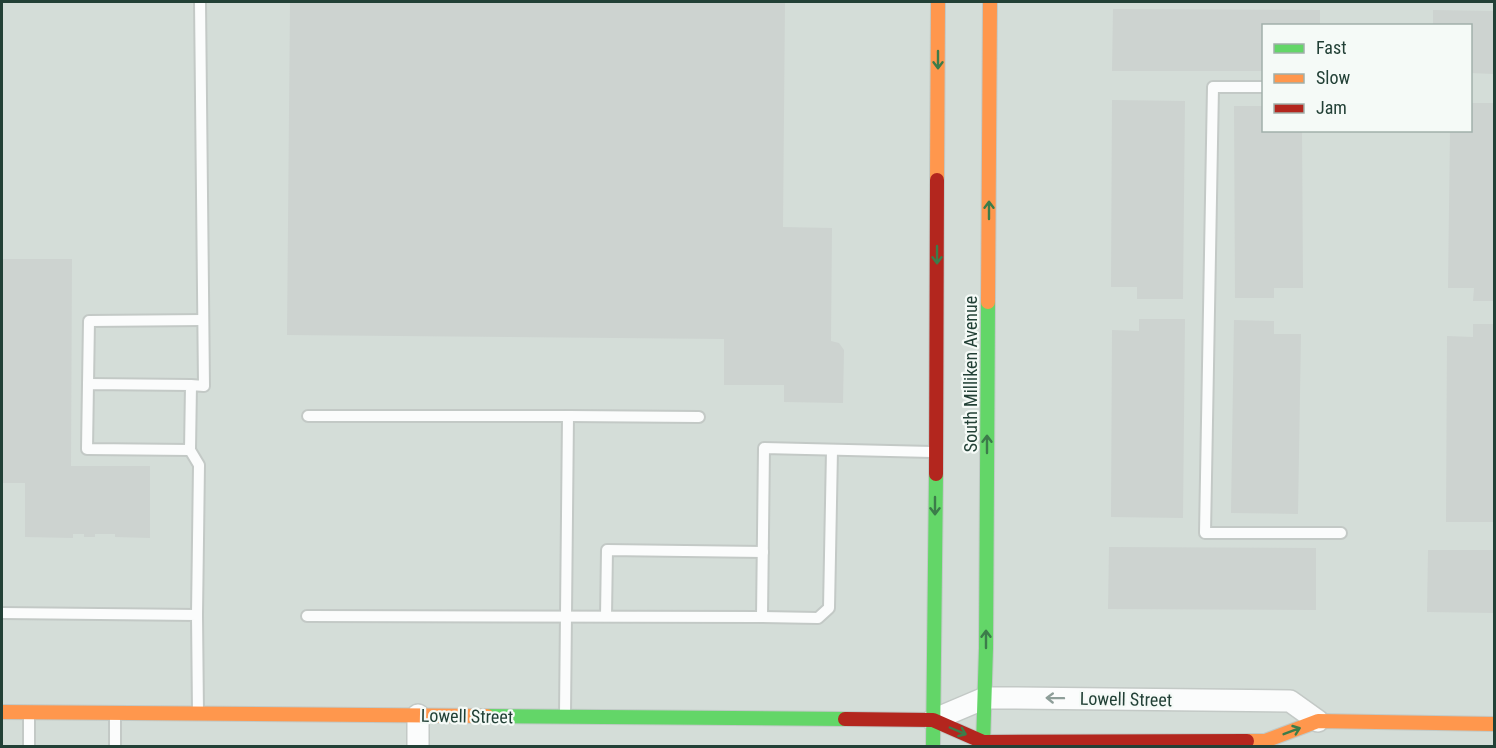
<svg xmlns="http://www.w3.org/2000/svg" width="1496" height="748" font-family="'Roboto Condensed',sans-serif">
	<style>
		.built { fill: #d4ddd8; fill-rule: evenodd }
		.building { fill: #cdd3d0 }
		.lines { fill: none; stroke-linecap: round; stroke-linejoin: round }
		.lane-casing { stroke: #c3c9c6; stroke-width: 14 }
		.street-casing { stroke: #c3c9c6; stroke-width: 24 }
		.fast-casing { stroke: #c1c9c6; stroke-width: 16 }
		.slow-casing { stroke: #c1c9c6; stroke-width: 16 }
		.jam-casing { stroke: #c1c9c6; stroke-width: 16 }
		.lane { stroke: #fbfcfc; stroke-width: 10 }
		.street { stroke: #fbfcfc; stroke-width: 21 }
		.fast { stroke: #63d668; stroke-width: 14 }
		.slow { stroke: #ff974d; stroke-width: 14 }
		.jam { stroke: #b3261e; stroke-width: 14 }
		.oneway { stroke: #3c7c4a }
		.oneway2 { stroke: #8e9e99 }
		.labels { text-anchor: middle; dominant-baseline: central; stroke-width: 4.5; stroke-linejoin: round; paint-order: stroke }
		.street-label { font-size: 18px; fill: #224036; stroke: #f5faf7 }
	</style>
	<rect width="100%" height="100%" fill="#e6ece9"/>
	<!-- built -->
	<path class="built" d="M2,2H1494V746H2ZM1264,26H1470V130H1264Z"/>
	<!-- building -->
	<g class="building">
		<path d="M290,2H785L783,227L832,228L831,341L839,343L844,350L843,403L784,402V385H724V339L287,335Z"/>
		<path d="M1113,9L1320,10V26H1264V71H1112Z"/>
		<path d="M1433,10L1494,11V74L1470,73V26H1433Z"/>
		<path d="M1112,100L1185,101L1183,299H1137V287H1111Z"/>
		<path d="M1470,103H1494V301H1473L1474,288H1448L1450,130H1470Z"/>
		<path d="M1234,106H1264V130H1302L1303,288H1274V298H1235Z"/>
		<path d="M2,259H72L71,466H150V538L115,537V534H95V537H84V534H73V538L25,537V483H2Z"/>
		<path d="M1139,319H1185L1183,518L1111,517L1112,330L1139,331Z"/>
		<path d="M1234,320L1274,321V334H1301L1298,514L1231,513Z"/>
		<path d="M1473,324H1494V522H1446L1447,336L1473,337Z"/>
		<path d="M1109,547L1316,548V610L1108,609Z"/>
		<path d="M1428,550H1494V613L1427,612Z"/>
	</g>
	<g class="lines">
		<!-- lane casing -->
		<g class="lane-casing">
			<g id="lane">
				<path d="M1264,87H1213L1205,533H1341"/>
				<path d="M88,384L89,321L203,320"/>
				<path d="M191,385L190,450L87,449L88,384L191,385L204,386L200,2"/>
				<path d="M308,416H568L565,714"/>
				<path d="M568,416L699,417"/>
				<path d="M190,450L199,465L197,615"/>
				<path d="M2,613L197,615L198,713"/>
				<path d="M307,616L762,617L764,448L932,452"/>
				<path d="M606,616L607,550L763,552"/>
				<path d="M762,617L818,618L829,608L832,450"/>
				<path d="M29,715V746"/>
				<path d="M115,746V714"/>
			</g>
		</g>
		<!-- street casing -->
		<g class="street-casing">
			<g id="street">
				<path d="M933,720L985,698H1016L1290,701L1318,721"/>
				<path d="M418,746V715"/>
			</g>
		</g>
		<!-- fast casing -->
		<g class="fast-casing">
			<g id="fast">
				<path d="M487,716L845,719"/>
				<path d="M933,746L936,474"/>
				<path d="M983,746L986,648L988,302"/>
			</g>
		</g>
		<!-- slow casing -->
		<g class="slow-casing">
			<g id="slow">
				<path d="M937,180L938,2"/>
				<path d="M988,302L990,2"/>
				<path d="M2,712L487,716"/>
				<path d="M1247,741H1265L1318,721L1494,724"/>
			</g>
		</g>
		<!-- jam casing -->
		<g class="jam-casing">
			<g id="jam">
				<path d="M936,474L937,180"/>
				<path d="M845,719L933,720L983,742L1247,741"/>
			</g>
		</g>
		<!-- lane -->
		<use href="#lane" class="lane"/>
		<!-- street -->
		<use href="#street" class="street"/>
		<!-- fast -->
		<use href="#fast" class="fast"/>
		<!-- slow -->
		<use href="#slow" class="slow"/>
		<!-- jam -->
		<use href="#jam" class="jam"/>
	</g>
	<!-- one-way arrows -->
	<defs><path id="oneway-shaft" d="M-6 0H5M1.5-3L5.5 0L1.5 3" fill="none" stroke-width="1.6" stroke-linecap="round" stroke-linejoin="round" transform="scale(1.5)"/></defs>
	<g class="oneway">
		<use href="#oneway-shaft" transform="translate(938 60) rotate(90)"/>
		<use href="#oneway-shaft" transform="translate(989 210) rotate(-90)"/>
		<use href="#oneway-shaft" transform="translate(937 255) rotate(90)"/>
		<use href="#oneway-shaft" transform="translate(987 444) rotate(-90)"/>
		<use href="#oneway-shaft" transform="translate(935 506) rotate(90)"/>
		<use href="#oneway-shaft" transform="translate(986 639) rotate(-90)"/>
		<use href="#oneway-shaft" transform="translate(958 731) rotate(23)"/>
		<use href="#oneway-shaft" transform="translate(1292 731) rotate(-21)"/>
	</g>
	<use class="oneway2" href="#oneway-shaft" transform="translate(1055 698) rotate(-179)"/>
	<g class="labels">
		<!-- street labels -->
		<g class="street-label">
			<text transform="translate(970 374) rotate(-90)">South Milliken Avenue</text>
			<text transform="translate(1126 699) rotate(1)">Lowell Street</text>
			<text transform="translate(467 716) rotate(1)">Lowell Street</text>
		</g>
	</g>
	<!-- border -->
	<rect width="1496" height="748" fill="none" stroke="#224036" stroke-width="6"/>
	<!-- legend -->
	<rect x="1262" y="24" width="210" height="108" fill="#f5faf7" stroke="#a1b0aa" stroke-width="1.5"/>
	<rect x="1274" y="44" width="30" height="9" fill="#63d668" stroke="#a1b0aa" stroke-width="1.5"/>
	<text x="1316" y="54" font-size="18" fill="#224036">Fast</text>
	<rect x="1274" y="74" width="30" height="9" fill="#ff974d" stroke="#a1b0aa" stroke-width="1.5"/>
	<text x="1316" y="84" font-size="18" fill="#224036">Slow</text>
	<rect x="1274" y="104" width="30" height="9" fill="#b3261e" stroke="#a1b0aa" stroke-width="1.5"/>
	<text x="1316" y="114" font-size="18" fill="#224036">Jam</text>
</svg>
